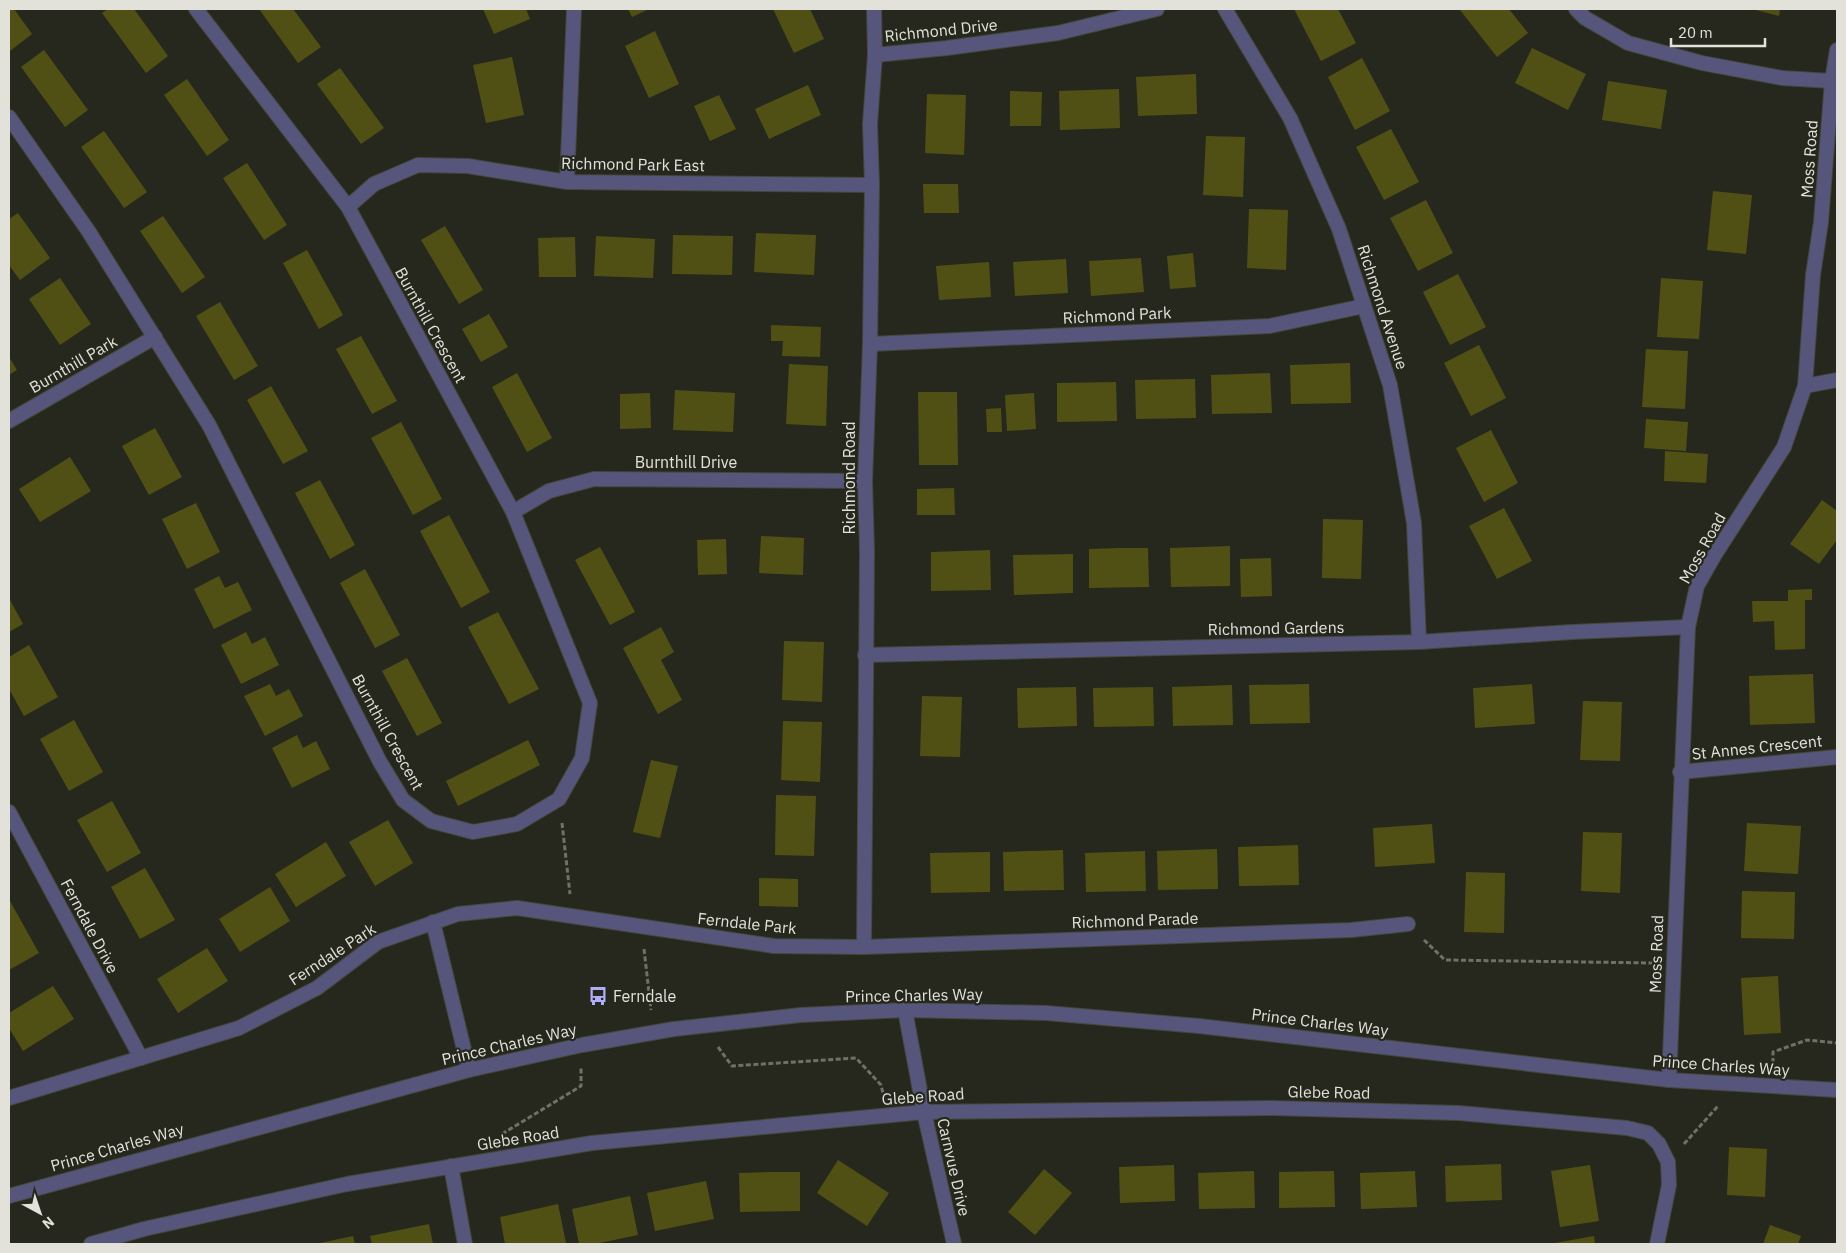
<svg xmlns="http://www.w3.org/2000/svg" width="1846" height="1253" font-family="'IBM Plex Sans',sans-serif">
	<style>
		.building { fill: #505015 }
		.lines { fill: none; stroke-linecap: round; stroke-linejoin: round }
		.minor-casing { stroke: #45463b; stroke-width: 16 }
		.tertiary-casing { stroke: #45463b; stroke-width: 16 }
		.path { stroke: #6f7066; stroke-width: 3; stroke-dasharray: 5 2.5; stroke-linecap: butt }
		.minor { stroke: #56567c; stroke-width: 14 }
		.tertiary { stroke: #56567c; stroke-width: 14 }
		.labels { text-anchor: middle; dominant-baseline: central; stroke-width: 4.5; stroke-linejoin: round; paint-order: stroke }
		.street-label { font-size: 16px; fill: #e2e2db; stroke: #27281d }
		.poi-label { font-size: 16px; fill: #e2e2db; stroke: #27281d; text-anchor: start }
	</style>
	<rect width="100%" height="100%" fill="#27281d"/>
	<!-- building -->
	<g class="building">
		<path d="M9,9H14L32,34L10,51Z"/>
		<path d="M108,9H134L168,56L146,73L102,13Z"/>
		<path d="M259,9H293L321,47L298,63Z"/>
		<path d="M483,9H526L530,19L494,34Z"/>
		<path d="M628,9H649L632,17Z"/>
		<path d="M773,9H810L824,39L794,53Z"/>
		<path d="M1294,9H1338L1356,43L1321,61Z"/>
		<path d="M1462,9H1509L1528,33L1497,57L1460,10Z"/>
		<path d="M1752,9H1780L1779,16Z"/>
		<path d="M655,31L679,84L649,98L625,46Z"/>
		<path d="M1532,48L1586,74L1568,110L1515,83Z"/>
		<path d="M44,50L88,110L65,127L21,67Z"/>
		<path d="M512,57L524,115L486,123L473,65Z"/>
		<path d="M1362,58L1390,111L1355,130L1328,77Z"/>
		<path d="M340,68L384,128L361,144L317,84Z"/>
		<path d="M1196,74L1197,114L1138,116L1136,77Z"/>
		<path d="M187,79L229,140L207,156L164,95Z"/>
		<path d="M1608,81L1667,90L1661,129L1602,120Z"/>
		<path d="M808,85L821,115L769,139L755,109Z"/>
		<path d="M1119,89L1120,128L1060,130L1059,91Z"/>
		<path d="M1010,91L1042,92L1041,126H1010Z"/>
		<path d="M927,94L966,95L964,155L925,153Z"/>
		<path d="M719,95L736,129L710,141L694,106Z"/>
		<path d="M1391,129L1419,182L1384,200L1356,147Z"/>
		<path d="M104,131L147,192L124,208L81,147Z"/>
		<path d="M1206,136L1245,137L1243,197L1203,195Z"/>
		<path d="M247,163L287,225L264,240L223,178Z"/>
		<path d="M923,184H958L959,213H924Z"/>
		<path d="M1713,191L1752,195L1746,254L1707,250Z"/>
		<path d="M1426,200L1453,253L1418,271L1390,218Z"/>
		<path d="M1249,209L1288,210L1286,270L1247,268Z"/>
		<path d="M18,213L50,258L20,280L9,265V219Z"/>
		<path d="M163,216L205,277L182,293L140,231Z"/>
		<path d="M445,226L483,290L459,304L421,240Z"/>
		<path d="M756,233L816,235L814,275L754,272Z"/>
		<path d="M673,235L733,236L732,275L672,274Z"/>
		<path d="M596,236L655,239L653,278L594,276Z"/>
		<path d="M575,237L576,277H539L538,238Z"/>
		<path d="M307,250L343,315L319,329L283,263Z"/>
		<path d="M1193,253L1196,287L1170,289L1167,256Z"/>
		<path d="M1141,258L1144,292L1091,296L1089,261Z"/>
		<path d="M1066,259L1068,293L1015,296L1013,262Z"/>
		<path d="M989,262L991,297L939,300L936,266Z"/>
		<path d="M1458,274L1486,327L1450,345L1423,292Z"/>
		<path d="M60,278L91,324L60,345L29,299Z"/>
		<path d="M1661,278L1703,281L1699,339L1657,337Z"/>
		<path d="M220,302L258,366L234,380L196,316Z"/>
		<path d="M489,314L508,347L481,362L462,329Z"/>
		<path d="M771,325L821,327L820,357L782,356L783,341H771Z"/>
		<path d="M361,336L397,401L372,414L336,349Z"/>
		<path d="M1479,345L1506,398L1471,416L1444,363Z"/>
		<path d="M1646,349L1688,351L1685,409L1642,407Z"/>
		<path d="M9,357L17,370L9,375Z"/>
		<path d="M1350,363L1351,403L1291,404L1290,365Z"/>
		<path d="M789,364L828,366L826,426L786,424Z"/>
		<path d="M517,373L552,438L527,452L492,387Z"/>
		<path d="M1270,373L1272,413L1212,414L1211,375Z"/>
		<path d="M1195,379L1196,418L1136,419L1135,380Z"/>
		<path d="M1116,382L1117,421L1057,422V383Z"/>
		<path d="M271,386L308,451L283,464L247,400Z"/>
		<path d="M675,390L735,393L733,432L673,430Z"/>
		<path d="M918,392H957L958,465H919Z"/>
		<path d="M650,393L651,428L620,429V394Z"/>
		<path d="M1034,393L1036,429L1007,431L1005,395Z"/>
		<path d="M1001,408L1002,432H987L986,409Z"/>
		<path d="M1646,419L1688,422L1686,451L1644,448Z"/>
		<path d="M401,422L442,499L413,515L371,438Z"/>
		<path d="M155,428L182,477L149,495L122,446Z"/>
		<path d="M1491,430L1518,483L1484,502L1456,448Z"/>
		<path d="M1665,451L1708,454L1706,483L1664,481Z"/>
		<path d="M70,457L91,491L40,522L19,489Z"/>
		<path d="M320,480L355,545L330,559L295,493Z"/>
		<path d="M954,488L955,515H917V489Z"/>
		<path d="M1822,500L1837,511V540L1819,564L1790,544Z"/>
		<path d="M196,503L220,552L187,569L162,519Z"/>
		<path d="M1504,508L1532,561L1497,579L1469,526Z"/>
		<path d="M449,515L490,592L461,608L420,531Z"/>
		<path d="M1323,519L1363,520L1361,579L1322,578Z"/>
		<path d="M761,536L804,538L803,575L759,573Z"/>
		<path d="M726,539L727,574L698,575L697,540Z"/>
		<path d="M1230,546V586L1171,587L1170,548Z"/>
		<path d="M600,547L635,612L610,625L575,560Z"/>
		<path d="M1118,548H1148L1149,587L1089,588V549Z"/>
		<path d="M990,550L991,590L931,591V552Z"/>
		<path d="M1073,554V593L1014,595L1013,555Z"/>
		<path d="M1271,558L1272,596L1241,597L1240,559Z"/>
		<path d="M365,569L400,635L375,648L340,583Z"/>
		<path d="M219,576L225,588L238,582L252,610L214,629L194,589Z"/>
		<path d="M1812,589V600H1805V649L1775,650L1774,621L1753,622L1752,601H1788V590Z"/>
		<path d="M9,598L23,624L9,632Z"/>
		<path d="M498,612L539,689L509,704L468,627Z"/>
		<path d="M661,627L674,652L661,660L682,700L658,714L623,648Z"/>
		<path d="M246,632L252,644L265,637L279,665L241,684L221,645Z"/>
		<path d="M784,641L824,642L822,702L782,700Z"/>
		<path d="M29,645L58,697L24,716L9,689V657Z"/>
		<path d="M407,658L442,723L417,736L382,671Z"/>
		<path d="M1813,674L1815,723L1750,725L1749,676Z"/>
		<path d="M270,684L276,696L289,689L303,716L265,736L244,696Z"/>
		<path d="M1309,684L1310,723L1250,724L1249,685Z"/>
		<path d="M1532,684L1535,724L1475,728L1473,688Z"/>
		<path d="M1232,685L1233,725L1173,726L1172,687Z"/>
		<path d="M1076,687L1077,726L1018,728L1017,688Z"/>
		<path d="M1153,687L1154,726L1094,727L1093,688Z"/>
		<path d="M922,696L962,697L960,757L920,756Z"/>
		<path d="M1583,701L1622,702L1620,761L1580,760Z"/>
		<path d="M74,720L103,772L69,791L40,739Z"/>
		<path d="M783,721L822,722L820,782L781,780Z"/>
		<path d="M297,735L303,748L316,741L330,769L292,788L272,748Z"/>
		<path d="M528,740L540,765L458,806L446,781Z"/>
		<path d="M651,760L678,766L660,838L633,832Z"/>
		<path d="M776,795L816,796L814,856L775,855Z"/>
		<path d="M112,801L141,853L107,872L77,820Z"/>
		<path d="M388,820L413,863L375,886L349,842Z"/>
		<path d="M1747,823L1801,826L1798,874L1744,871Z"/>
		<path d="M1432,824L1435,863L1375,867L1373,828Z"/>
		<path d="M1583,832L1622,833L1620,893L1581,891Z"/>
		<path d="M326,842L346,876L296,907L275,874Z"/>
		<path d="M1298,845L1299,885L1239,886L1238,847Z"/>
		<path d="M1217,849L1218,889L1158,890L1157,851Z"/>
		<path d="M1063,850L1064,890L1004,891L1003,852Z"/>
		<path d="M1145,851L1146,891L1086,892L1085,853Z"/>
		<path d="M990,852V892L931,893L930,853Z"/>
		<path d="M145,868L175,920L140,939L111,887Z"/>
		<path d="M1466,872L1505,873L1504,933L1464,932Z"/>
		<path d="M759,878L798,879V907L759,906Z"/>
		<path d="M270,887L290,921L240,952L219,919Z"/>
		<path d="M1742,891L1795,892L1794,939L1741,938Z"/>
		<path d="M10,901L39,953L9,970V902Z"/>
		<path d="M207,948L228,981L178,1013L157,979Z"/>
		<path d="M1778,976L1781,1033L1744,1035L1741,978Z"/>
		<path d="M53,986L74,1019L23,1051L9,1028V1013Z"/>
		<path d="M1729,1147L1767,1149L1765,1197L1727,1195Z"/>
		<path d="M838,1160L889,1193L867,1226L817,1193Z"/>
		<path d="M1501,1164L1502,1200L1446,1202L1445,1166Z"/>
		<path d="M1174,1165L1175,1201L1120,1203L1119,1167Z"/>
		<path d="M1590,1165L1599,1221L1560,1227L1551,1171Z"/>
		<path d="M1044,1169L1072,1193L1035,1235L1008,1212Z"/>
		<path d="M1254,1171L1255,1208L1199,1209L1198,1173Z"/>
		<path d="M1334,1171L1335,1207L1279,1208V1172Z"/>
		<path d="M1415,1171L1417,1207L1361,1209L1360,1173Z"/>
		<path d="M769,1172H800V1211L740,1212L739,1173Z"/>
		<path d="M706,1181L714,1219L655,1231L647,1193Z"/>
		<path d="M630,1196L638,1235L595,1244H579L572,1209Z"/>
		<path d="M558,1204L566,1243L505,1244L500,1217Z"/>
		<path d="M429,1224L433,1244H372L370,1236Z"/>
		<path d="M1770,1225L1801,1236L1798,1244H1763Z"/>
		<path d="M353,1236L355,1244H320V1243Z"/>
		<path d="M1594,1236L1595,1244H1555V1243Z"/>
	</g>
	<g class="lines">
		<!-- minor casing -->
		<g class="minor-casing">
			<g id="minor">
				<path d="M1225,9L1290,118L1339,229L1390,385L1414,523L1419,642"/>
				<path d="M1576,9L1585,18L1628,43L1702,63L1782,78L1832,81"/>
				<path d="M875,55L947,48L1058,33L1157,9"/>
				<path d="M9,117L89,232L209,425L380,762L403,800L431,821L473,832L517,824L559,799L582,758L590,703L513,512L348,207L196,9"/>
				<path d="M567,182L574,9"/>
				<path d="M348,207L374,184L418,165L468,166L567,182L872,185"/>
				<path d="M870,344L1270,326L1364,306"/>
				<path d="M1805,386L1837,380"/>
				<path d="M9,421L155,337"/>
				<path d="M513,512L549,491L594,479L865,481"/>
				<path d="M865,655L1419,642L1572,632L1688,627"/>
				<path d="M1680,772L1837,757"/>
				<path d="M9,812L141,1058"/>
				<path d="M433,922L469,1070"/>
				<path d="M864,947L867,551L865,481L870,344L872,185L870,124L875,55L874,9"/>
				<path d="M905,1010L924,1112L954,1244"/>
				<path d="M1669,1080L1688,627L1697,586L1714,556L1784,447L1805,386L1813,275L1821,222L1832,81L1837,50"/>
				<path d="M9,1098L239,1028L317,988L378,942L458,914L517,908L774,946L864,947L1351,930L1408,924"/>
				<path d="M451,1166L465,1244"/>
				<path d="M91,1244L144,1229L347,1184L592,1143L924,1112L1272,1108L1459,1113L1627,1128L1648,1133L1659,1144L1668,1162L1669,1185L1657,1244"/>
			</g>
		</g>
		<!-- tertiary casing -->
		<g class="tertiary-casing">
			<path id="tertiary" d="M9,1196L469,1070L582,1045L674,1029L801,1015L905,1010L1046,1013L1199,1026L1669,1080L1837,1090"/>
		</g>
		<!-- path -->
		<g class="path">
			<path d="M562,823L570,894"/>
			<path d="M1424,940L1445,960L1652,963"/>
			<path d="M644,949L651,1010"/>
			<path d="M718,1047L732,1066L856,1058L881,1085L883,1093"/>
			<path d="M1773,1063V1052L1807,1040L1837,1043"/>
			<path d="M502,1134L581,1086V1068"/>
			<path d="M1684,1144L1718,1106"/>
		</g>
		<!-- minor -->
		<use href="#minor" class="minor"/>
		<!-- tertiary -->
		<use href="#tertiary" class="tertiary"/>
	</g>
	<!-- icons -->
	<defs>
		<g id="bus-bare" transform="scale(1.5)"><path d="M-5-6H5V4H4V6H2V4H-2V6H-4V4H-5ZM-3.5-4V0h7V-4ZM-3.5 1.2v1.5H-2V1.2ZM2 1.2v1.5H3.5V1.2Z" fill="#aeaefa" stroke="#27281d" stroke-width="2.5" paint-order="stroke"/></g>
	</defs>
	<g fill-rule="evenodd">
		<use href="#bus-bare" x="598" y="996"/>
	</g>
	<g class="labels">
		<!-- street labels -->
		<g class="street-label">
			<text transform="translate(941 30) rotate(-6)">Richmond Drive</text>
			<text transform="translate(1809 159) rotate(-86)">Moss Road</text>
			<text transform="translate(633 164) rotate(1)">Richmond Park East</text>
			<text transform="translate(1383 307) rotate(72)">Richmond Avenue</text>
			<text transform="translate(1117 315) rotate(-3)">Richmond Park</text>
			<text transform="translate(431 325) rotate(61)">Burnthill Crescent</text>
			<text transform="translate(73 364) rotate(-30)">Burnthill Park</text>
			<text x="686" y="462">Burnthill Drive</text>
			<text transform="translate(849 478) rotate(-90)">Richmond Road</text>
			<text transform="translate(1702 548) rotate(-61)">Moss Road</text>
			<text transform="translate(1276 628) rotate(-1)">Richmond Gardens</text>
			<text transform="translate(388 732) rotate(61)">Burnthill Crescent</text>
			<text transform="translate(1757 747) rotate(-6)">St Annes Crescent</text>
			<text transform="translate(1135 920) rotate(-2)">Richmond Parade</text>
			<text transform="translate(747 923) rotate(6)">Ferndale Park</text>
			<text transform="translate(90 926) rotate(62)">Ferndale Drive</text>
			<text transform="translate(332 954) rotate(-33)">Ferndale Park</text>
			<text transform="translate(1656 954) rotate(-88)">Moss Road</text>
			<text transform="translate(914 995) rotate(-1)">Prince Charles Way</text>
			<text transform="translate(1320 1022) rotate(7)">Prince Charles Way</text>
			<text transform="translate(509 1044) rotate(-13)">Prince Charles Way</text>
			<text transform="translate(1721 1065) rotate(4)">Prince Charles Way</text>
			<text transform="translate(1329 1092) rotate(1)">Glebe Road</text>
			<text transform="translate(923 1096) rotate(-4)">Glebe Road</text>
			<text transform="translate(518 1138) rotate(-9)">Glebe Road</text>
			<text transform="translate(117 1147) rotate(-16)">Prince Charles Way</text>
			<text transform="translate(954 1167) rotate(77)">Carnvue Drive</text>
		</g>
		<!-- poi labels -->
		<g class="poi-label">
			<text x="613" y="996">Ferndale</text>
		</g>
	</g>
	<!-- border -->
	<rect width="1846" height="1253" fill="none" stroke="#e2e2db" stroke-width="20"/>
	<!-- north arrow -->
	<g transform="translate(40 1213) rotate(140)" stroke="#27281d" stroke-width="4" paint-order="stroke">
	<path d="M0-4L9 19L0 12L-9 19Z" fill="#e2e2db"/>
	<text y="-8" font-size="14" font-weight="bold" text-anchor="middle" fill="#e2e2db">N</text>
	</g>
	<!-- scale -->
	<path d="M1671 38v8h94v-8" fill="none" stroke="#e2e2db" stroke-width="2.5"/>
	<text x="1678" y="38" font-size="15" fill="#e2e2db" stroke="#27281d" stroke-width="4" paint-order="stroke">20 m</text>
</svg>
